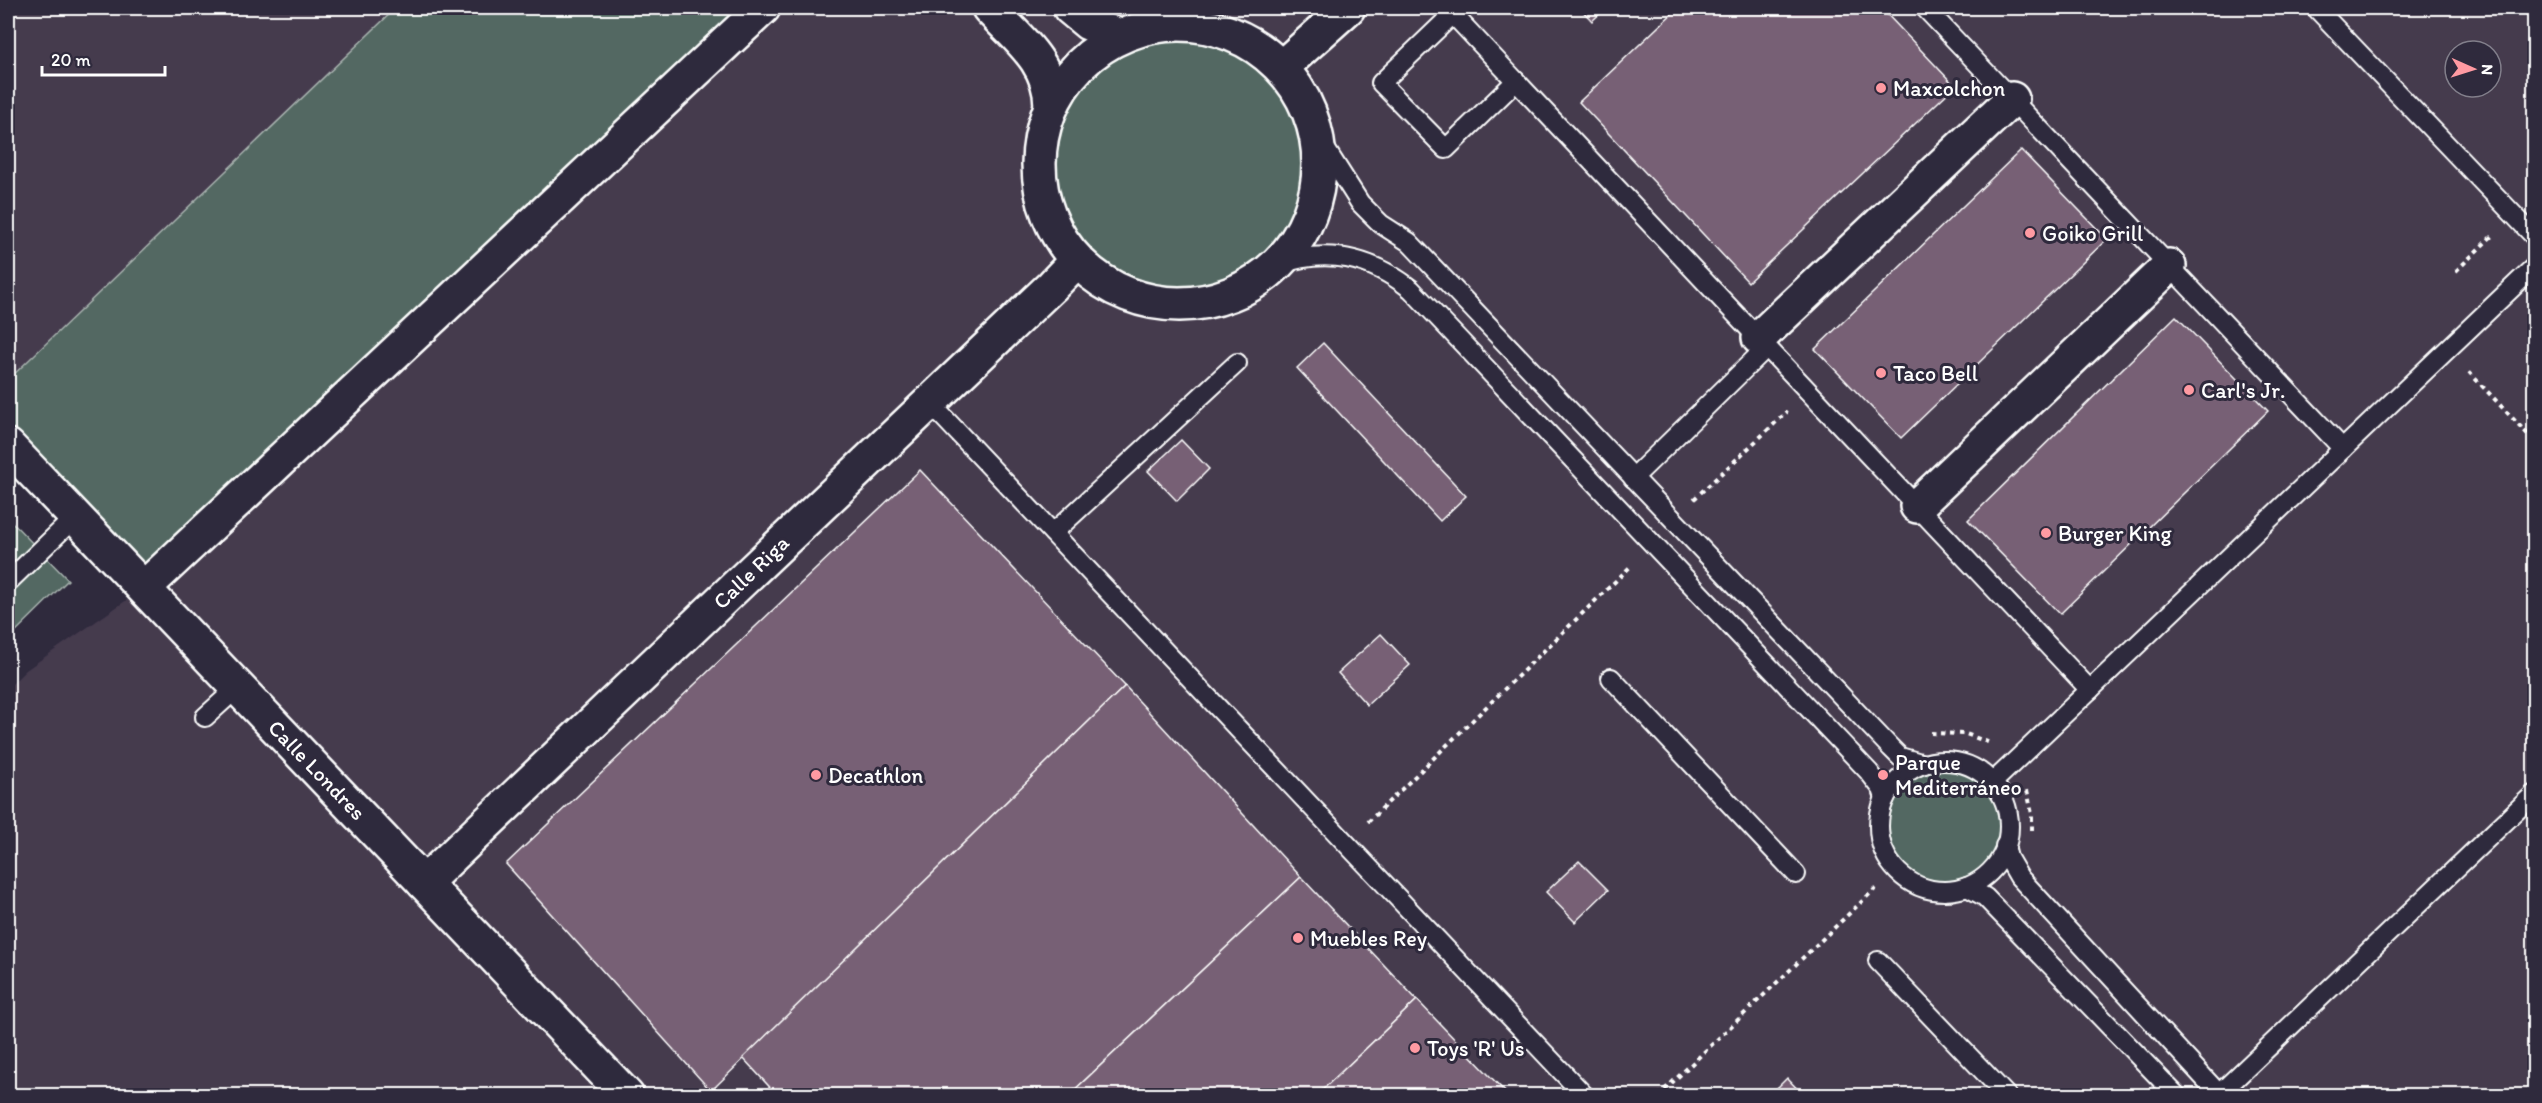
<svg xmlns="http://www.w3.org/2000/svg" width="2542" height="1103" font-family="Itim,sans-serif">
	<style>
		.built { fill: #453a4e; fill-rule: evenodd }
		.green { fill: #536862; stroke: #a9b4b0; stroke-width: 1.5 }
		.building { fill: #776074; stroke: #fff; stroke-width: 1.5 }
		.lines { fill: none; stroke-linecap: round; stroke-linejoin: round }
		.service-casing { stroke: #fff; stroke-width: 22 }
		.minor-casing { stroke: #fff; stroke-width: 38 }
		.tertiary-casing { stroke: #fff; stroke-width: 38 }
		.path { stroke: #fff; stroke-width: 4; stroke-dasharray: 4.5 4.5; stroke-linecap: butt }
		.service { stroke: #2f2a3d; stroke-width: 18 }
		.minor { stroke: #2f2a3d; stroke-width: 33 }
		.tertiary { stroke: #2f2a3d; stroke-width: 33 }
		.poi-dot { fill: #ff9aa2; stroke: #2f2a3d; stroke-width: 2 }
		.labels { text-anchor: middle; dominant-baseline: central; stroke-width: 6; stroke-linejoin: round; paint-order: stroke }
		.poi-label { font-size: 22px; fill: #fff; stroke: #2f2a3d; text-anchor: start }
		.street-label { font-size: 22px; fill: #fff; stroke: #2f2a3d }
	</style>
	<rect width="100%" height="100%" fill="#2f2a3d"/>
	<filter id="ink" filterUnits="userSpaceOnUse"><feTurbulence type="fractalNoise" baseFrequency=".0167" numOctaves="2"/><feDisplacementMap in="SourceGraphic" scale="12" xChannelSelector="R" yChannelSelector="G"/><feConvolveMatrix kernelMatrix="1 2 1 2 8 2 1 2 1" color-interpolation-filters="sRGB"/></filter>
	<g filter="url(#ink)">
		<!-- built -->
		<g class="built">
			<path d="M8,8H396L8,380Z"/>
			<path d="M763,8H2534V1095L8,1096V688L26,670L144,588ZM2455,51H2491V87H2455Z"/>
		</g>
		<!-- green -->
		<g class="green">
			<path d="M396,8H763L144,588L8,446V380Z"/>
			<circle cx="1179" cy="164" r="140"/>
			<path d="M8,518L68,580L8,639Z"/>
			<circle cx="1944" cy="826" r="65"/>
		</g>
		<!-- building -->
		<g class="building">
			<path d="M1580,8H1606L1592,21Z"/>
			<path d="M1678,8H1881L1955,86L1748,282L1579,102Z"/>
			<path d="M2021,150L2107,239L1901,438L1815,349Z"/>
			<path d="M2176,316L2268,411L2060,614L1968,520Z"/>
			<path d="M1323,343L1466,496L1440,521L1297,368Z"/>
			<path d="M1181,440L1209,469L1177,501L1148,471Z"/>
			<path d="M920,470L1125,686L711,1091L506,864Z"/>
			<path d="M1381,634L1410,665L1367,705L1338,673Z"/>
			<path d="M1125,686L1301,877L1068,1096H778L743,1058Z"/>
			<path d="M1579,861L1608,890L1575,922L1546,892Z"/>
			<path d="M1301,877L1417,1000L1316,1096H1068Z"/>
			<path d="M1417,1000L1509,1096H1316Z"/>
			<path d="M1787,1078L1804,1096H1769Z"/>
		</g>
		<g class="lines">
			<!-- service casing -->
			<g class="service-casing">
				<g id="service">
					<path d="M1447,8L2090,690"/>
					<path d="M1925,8L2343,449"/>
					<path d="M2316,8L2534,236"/>
					<path d="M1453,14L1381,83L1446,149L1516,81"/>
					<path d="M1316,134L1360,203L1381,224L1409,242L1891,748L1900,757L1924,764"/>
					<path d="M1277,265C1327,247 1370,257 1411,289L1869,772L1882,789L1885,798"/>
					<path d="M930,403L1585,1096"/>
					<path d="M1633,478L1767,347"/>
					<path d="M1053,533L1237,363"/>
					<path d="M8,582L75,517"/>
					<path d="M1611,678L1796,874"/>
					<path d="M205,717L238,687"/>
					<circle cx="1944" cy="826" r="65"/>
					<path d="M1992,783L2534,267"/>
					<path d="M2005,846L2008,858L2019,877L2219,1094"/>
					<path d="M1967,887L1985,897L2177,1096"/>
					<path d="M1878,961L2007,1096"/>
					<path d="M2217,1096L2534,794"/>
				</g>
			</g>
			<!-- minor casing -->
			<g class="minor-casing">
				<g id="minor">
					<path d="M1282,67L1348,8"/>
					<path d="M1759,338L2012,99"/>
					<path d="M8,446L627,1096"/>
					<path d="M1917,506L2169,266"/>
					<path d="M144,588L763,8"/>
					<path d="M424,883L1052,286L1076,261"/>
				</g>
			</g>
			<!-- tertiary casing -->
			<g class="tertiary-casing">
				<g id="tertiary">
					<path d="M989,8C1017,38 1051,62 1051,106"/>
					<path d="M1070,8L1088,23L1119,36"/>
					<circle cx="1179" cy="164" r="140"/>
				</g>
			</g>
			<!-- path -->
			<g class="path">
				<path d="M2456,271L2493,235"/>
				<path d="M2469,372L2534,441"/>
				<path d="M1694,499L1787,412"/>
				<path d="M1931,733L1966,734L1990,743"/>
				<path d="M2027,790L2032,814V830"/>
				<path d="M1368,822L1631,566"/>
				<path d="M1658,1096L1876,888"/>
			</g>
			<!-- service -->
			<use href="#service" class="service"/>
			<!-- minor -->
			<use href="#minor" class="minor"/>
			<!-- tertiary -->
			<use href="#tertiary" class="tertiary"/>
		</g>
	</g>
	<!-- markers -->
	<g class="poi-dot">
		<circle cx="1881" cy="88" r="6"/>
		<circle cx="2030" cy="233" r="6"/>
		<circle cx="1881" cy="373" r="6"/>
		<circle cx="2189" cy="390" r="6"/>
		<circle cx="2046" cy="533" r="6"/>
		<circle cx="816" cy="775" r="6"/>
		<circle cx="1883" cy="775" r="6"/>
		<circle cx="1298" cy="938" r="6"/>
		<circle cx="1415" cy="1048" r="6"/>
	</g>
	<g class="labels">
		<!-- poi labels -->
		<g class="poi-label">
			<text x="1893" y="88">Maxcolchon</text>
			<text x="2042" y="233">Goiko Grill</text>
			<text x="1893" y="373">Taco Bell</text>
			<text x="2201" y="390">Carl's Jr.</text>
			<text x="2058" y="533">Burger King</text>
			<text x="1895" y="762">Parque<tspan x="1895" dy="25">Mediterráneo</tspan></text>
			<text x="828" y="775">Decathlon</text>
			<text x="1310" y="938">Muebles Rey</text>
			<text x="1427" y="1048">Toys 'R' Us</text>
		</g>
		<!-- street labels -->
		<g class="street-label">
			<text transform="translate(751 572) rotate(-44)">Calle Riga</text>
			<text transform="translate(317 770) rotate(46)">Calle Londres</text>
		</g>
	</g>
	<!-- margin -->
	<rect width="2542" height="1103" fill="none" stroke="#2f2a3d" stroke-width="30"/>
	<rect x="15" y="15" width="2512" height="1073" fill="none" stroke="#fff" stroke-width="2" filter="url(#ink)"/>
	<!-- north arrow -->
	<g transform="translate(2473 69) rotate(93)"><circle r="28" fill="#2f2a3d" stroke="#827f8b" stroke-width="1.5"/>
	<path d="M0-4.5L10 22L0 15L-10 22Z" fill="#ff9aa2"/>
	<text y="-9" font-size="16" font-weight="bold" text-anchor="middle" fill="#ffffff">N</text>
	</g>
	<!-- scale -->
	<path d="M42 66v9h123v-9" fill="none" stroke="#ffffff" stroke-width="3"/>
	<text x="51" y="66" font-size="18" fill="#ffffff" stroke="#2f2a3d" stroke-width="4.5" paint-order="stroke">20 m</text>
</svg>
